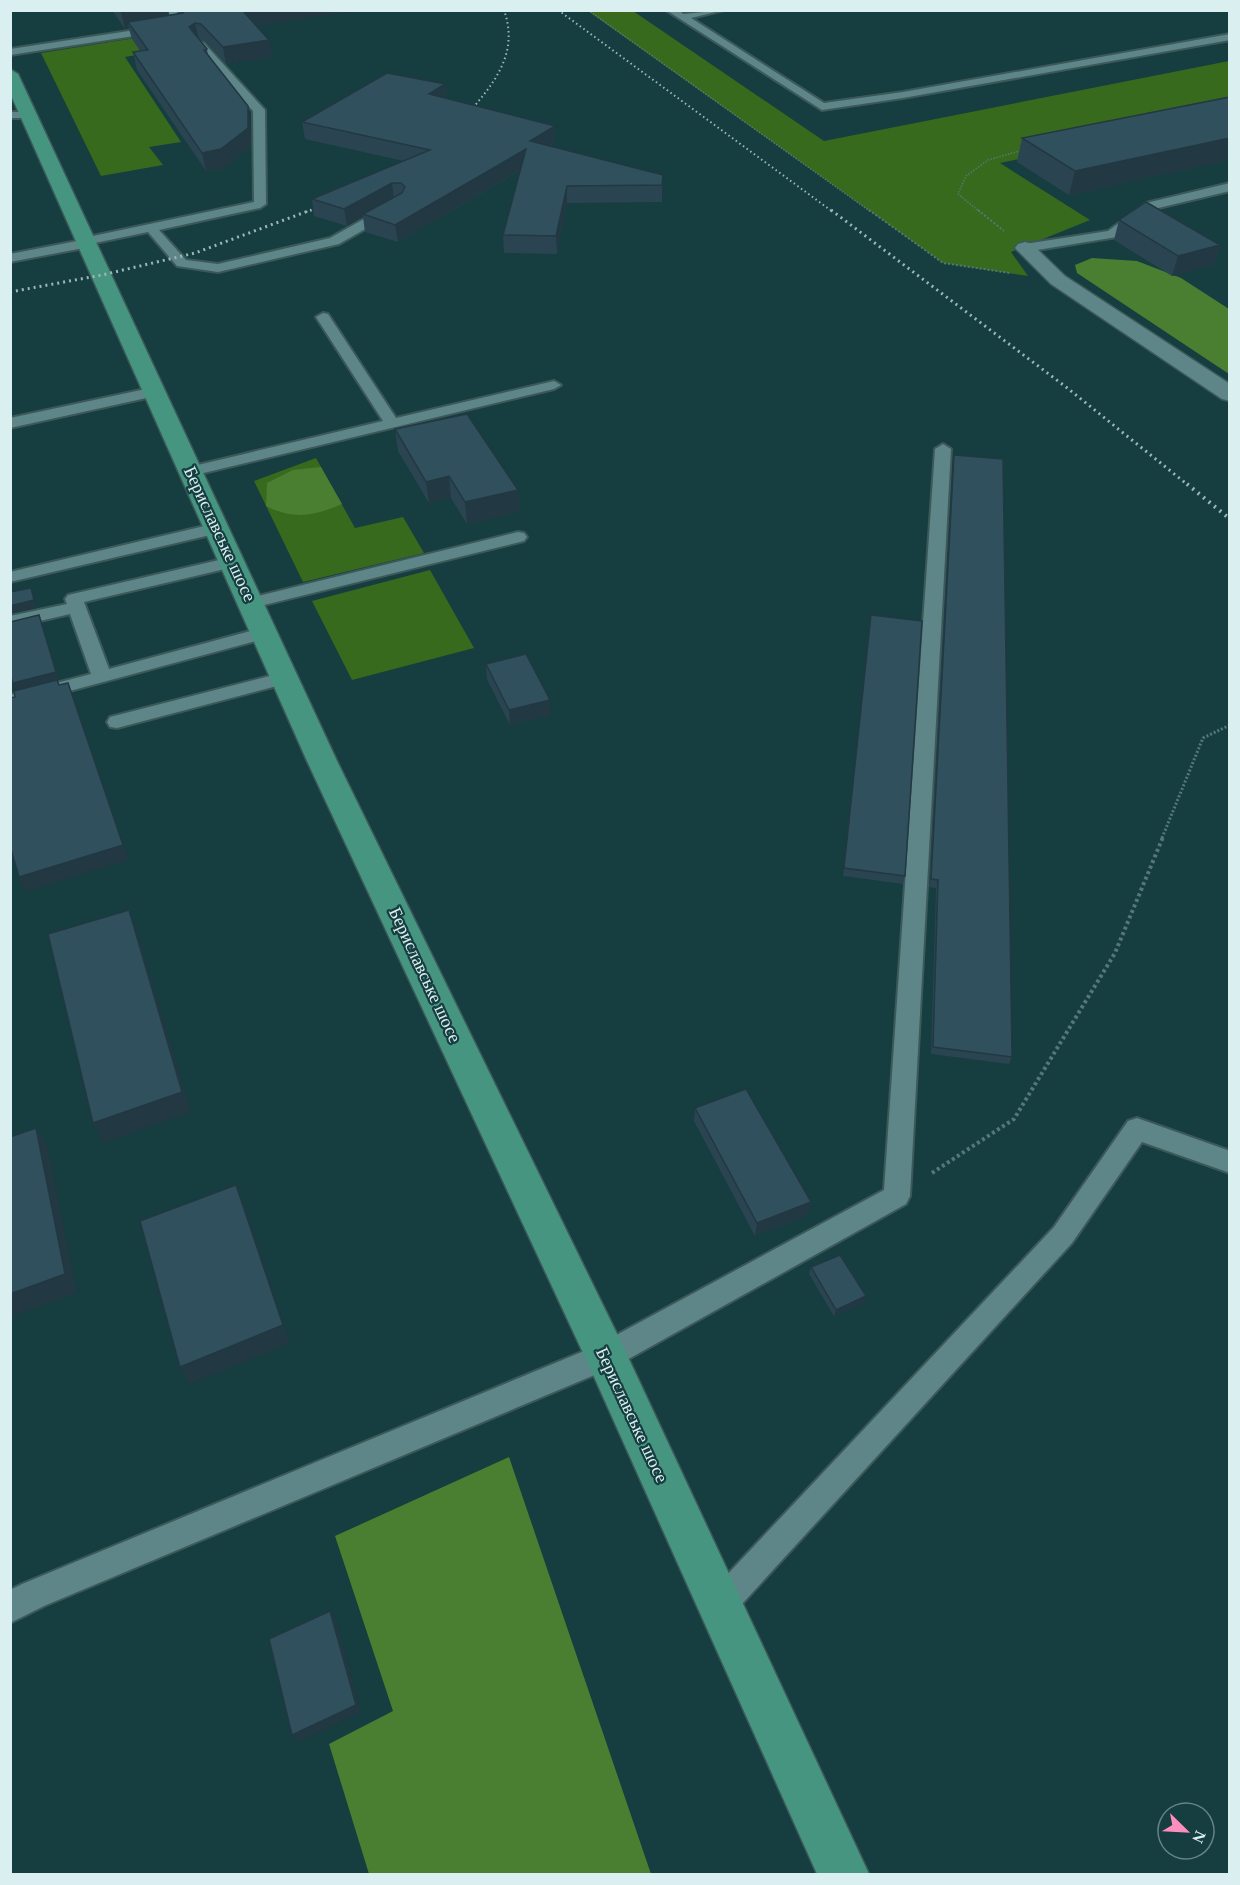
<svg xmlns="http://www.w3.org/2000/svg" width="1240" height="1885" font-family="'Times New Roman',serif">
	<style>
		.green { fill: #386a1d }
		.forest { fill: #4a7f31 }
		.lines { fill: none; stroke-linecap: round; stroke-linejoin: round }
		.lane-casing { stroke: #3c5859; stroke-width: 4 }
		.street-casing { stroke: #3c5859; stroke-width: 3 }
		.primary-casing { stroke: #3c5859; stroke-width: 3 }
		.path-far3 { stroke: #567778; stroke-width: 1.5; stroke-dasharray: 1.5 1.5; stroke-linecap: butt }
		.path-far2 { stroke: #567778; stroke-width: 2; stroke-dasharray: 2 2; stroke-linecap: butt }
		.path-far1 { stroke: #567778; stroke-width: 3; stroke-dasharray: 2 2; stroke-linecap: butt }
		.path { stroke: #567778; stroke-width: 4; stroke-dasharray: 3 3; stroke-linecap: butt }
		.lane { fill: #5e8587; fill-rule: evenodd }
		.street { fill: #5e8587; fill-rule: evenodd }
		.primary { fill: #459581; fill-rule: evenodd }
		.rail-far2 { stroke: #9cb7b8; stroke-width: 2; stroke-dasharray: 1.5 3; stroke-linecap: butt }
		.rail-far1 { stroke: #9cb7b8; stroke-width: 3; stroke-dasharray: 2 4; stroke-linecap: butt }
		.rail { stroke: #9cb7b8; stroke-width: 4; stroke-dasharray: 2 5; stroke-linecap: butt }
		.wall { fill: #2a4551 }
		.shaded-wall { fill: #223842 }
		.building { fill: #31505e; stroke: #223842; stroke-width: 1.5 }
		.labels { text-anchor: middle; dominant-baseline: central; stroke-width: 4.5; stroke-linejoin: round; paint-order: stroke }
		.street-label { font-size: 18px; fill: #daeff0; stroke: #163d3f }
	</style>
	<rect width="100%" height="100%" fill="#163d3f"/>
	<!-- green -->
	<g class="green">
		<path d="M588,11H633L824,141L1229,61V115L1000,163L1090,220L1011,252L1028,276L943,263Z"/>
		<path d="M148,36L159,51L125,57L181,142L149,147L163,165L101,176L41,53Z"/>
		<path d="M316,458L355,528L403,517L424,553L303,582L254,481Z"/>
		<path d="M430,570L474,648L352,680L312,601Z"/>
	</g>
	<!-- forest -->
	<g class="forest">
		<path d="M1092,258L1137,261L1181,278L1229,309V374L1077,273L1075,265Z"/>
		<path d="M321,467L342,504C314,516 294,520 266,506L267,483L293,470Z"/>
		<path d="M509,1457L651,1874H369L329,1744L393,1711L335,1536Z"/>
	</g>
	<g class="lines">
		<!-- lane casing -->
		<g class="lane-casing">
			<g id="lane">
				<path d="M164,10H175L187,26L186,28L10,55V49L175,24Z"/>
				<path d="M666,10H679L683,14L724,10L691,18L824,103L903,92L1230,34V40L903,98L822,110Z"/>
				<path d="M200,42L204,43L265,110L266,204L260,208L159,230L186,260L218,264L330,238L387,206H395L397,209L395,212L339,244L218,272L177,266L148,232L95,243L89,247L10,262V254L82,240L88,237L254,202L253,111L196,47L195,45Z"/>
				<path d="M10,112H29L35,115L29,118H10Z"/>
				<path d="M1230,183V191L1154,209L1117,237L1025,252L1018,248L1025,244L1108,231L1146,203Z"/>
				<path d="M323,313L328,314L396,418L554,381L561,385L554,389L191,476L185,474L183,471L185,468L383,421L316,317Z"/>
				<path d="M155,387L160,389L163,392L160,395L10,428V418Z"/>
				<path d="M943,444L951,449L910,1196L906,1204L616,1366L44,1606L10,1623V1590L22,1584L596,1346L884,1190L935,449Z"/>
				<path d="M217,523L223,524L225,528L223,532L10,582V572Z"/>
				<path d="M518,532L524,533L527,537L524,541L252,608L246,607L243,603L246,599Z"/>
				<path d="M232,557L238,558L241,562L238,566L84,602L109,669L265,627L271,629L274,633L271,637L10,707V695L91,674L70,614L10,628V616L67,604L65,599L68,595Z"/>
				<path d="M285,672L292,674L294,678L292,682L117,728L110,727L107,722L110,717Z"/>
				<path d="M1137,1118L1230,1151V1173L1142,1142L1072,1243L731,1616L720,1621L709,1616L704,1605L709,1594L1054,1227L1128,1121Z"/>
			</g>
		</g>
		<!-- street casing -->
		<g class="street-casing">
			<path id="street" d="M1025,242L1032,244L1065,276L1230,384V401L1222,399L1051,284L1015,248L1018,244Z"/>
		</g>
		<!-- primary casing -->
		<g class="primary-casing">
			<path id="primary" d="M10,69L18,74L337,761L621,1342L869,1874H817L591,1370L307,761L10,93Z"/>
		</g>
		<!-- path-far3 -->
		<g class="path-far3">
			<path d="M588,10L871,212"/>
			<path d="M980,212L958,194L966,176L988,160L1023,150"/>
		</g>
		<!-- path-far2 -->
		<g class="path-far2">
			<path d="M869,210L943,263L1010,273"/>
			<path d="M978,210L1004,231"/>
		</g>
		<!-- path-far1 -->
		<path class="path-far1" d="M1162,838L1203,738L1230,725"/>
		<!-- path -->
		<path class="path" d="M932,1173L1014,1119L1115,953L1163,837"/>
		<!-- lane -->
		<use href="#lane" class="lane"/>
		<!-- street -->
		<use href="#street" class="street"/>
		<!-- primary -->
		<use href="#primary" class="primary"/>
		<!-- rail-far2 -->
		<g class="rail-far2">
			<path d="M558,10L833,212"/>
			<path d="M464,118C492,86 520,55 504,10"/>
			<path d="M306,212L328,204"/>
		</g>
		<!-- rail-far1 -->
		<g class="rail-far1">
			<path d="M831,210L1066,387L1188,485"/>
			<path d="M10,292L102,275L195,253L311,210"/>
		</g>
		<!-- rail -->
		<path class="rail" d="M1187,484L1230,519"/>
	</g>
	<!-- wall -->
	<g class="wall">
		<path d="M112,10H168L169,15L181,14L178,10H354L256,26L269,40L272,57L226,64L205,41L200,40L207,49L208,56L251,124V146L225,168L206,171L137,70L133,52L140,51L132,39L129,29H125Z"/>
		<path d="M445,84L446,99L555,142L550,146L663,175L662,202L567,203L557,254L504,253L503,235L521,170L398,242L365,232L363,217L347,226L314,216L312,199L404,161L305,139L302,122Z"/>
		<path d="M1230,97V160L1069,195L1017,162L1022,138Z"/>
		<path d="M1119,220L1220,245L1214,265L1172,276L1114,240Z"/>
		<path d="M395,429L518,490L520,512L467,524L451,498L429,503L398,451Z"/>
		<path d="M954,455L1012,1057L1009,1064L931,1054L936,888L929,887L953,462Z"/>
		<path d="M871,615L905,876L903,884L843,876Z"/>
		<path d="M486,664L551,715L510,725L487,679Z"/>
		<path d="M695,1108L811,1202L808,1215L755,1236L694,1121Z"/>
		<path d="M811,1267L866,1296L864,1303L834,1316L809,1274Z"/>
	</g>
	<!-- shaded-wall -->
	<g class="shaded-wall">
		<path d="M134,10H168L171,22H128L129,29H125L121,12Z"/>
		<path d="M246,10L354,11L246,28L243,11Z"/>
		<path d="M195,23L199,40L189,27Z"/>
		<path d="M269,40L272,57L226,64L223,47Z"/>
		<path d="M445,84L446,100L429,94Z"/>
		<path d="M248,106L251,124V146L225,168L206,171L202,153Z"/>
		<path d="M555,126V142L530,157V141Z"/>
		<path d="M1230,138V160L1069,195L1075,171Z"/>
		<path d="M526,149L527,166L398,242L395,225Z"/>
		<path d="M663,175V192L662,202V185Z"/>
		<path d="M392,183L394,200L363,214V217L347,226L344,209Z"/>
		<path d="M567,186V203L557,254L556,236Z"/>
		<path d="M1220,245L1214,265L1172,276L1178,256Z"/>
		<path d="M449,476L451,498L429,503L426,482Z"/>
		<path d="M518,490L520,512L467,524L465,502Z"/>
		<path d="M31,588L37,608L10,614V606Z"/>
		<path d="M39,615L59,680L16,691L13,683Z"/>
		<path d="M68,683L129,860L26,892L19,877Z"/>
		<path d="M550,700L551,715L510,725L509,710Z"/>
		<path d="M129,910L137,931L191,1112L103,1143L93,1123Z"/>
		<path d="M36,1128L48,1148L77,1293L10,1317V1294Z"/>
		<path d="M236,1185L244,1204L290,1343L190,1384L180,1367Z"/>
		<path d="M811,1202L808,1215L755,1236L757,1223Z"/>
		<path d="M866,1296L864,1303L834,1316L836,1310Z"/>
		<path d="M330,1611L336,1620L361,1712L299,1742L292,1735Z"/>
	</g>
	<!-- building -->
	<g class="building">
		<path d="M120,10H134L121,12Z"/>
		<path d="M184,10H246L243,11L269,40L223,47L201,24L195,23L189,27L207,49L204,50L248,106V128L221,149L202,153L133,52L148,50L128,22L183,13Z"/>
		<path d="M387,73L445,84L429,94L555,126L530,141L663,175L662,185L567,186L556,236L503,235L526,149L395,225L363,214L402,193L405,187L401,183H392L344,209L312,199L430,150L302,122Z"/>
		<path d="M1230,97V138L1075,171L1022,138Z"/>
		<path d="M1146,202L1220,245L1178,256L1119,220Z"/>
		<path d="M467,414L518,490L465,502L449,476L426,482L395,429Z"/>
		<path d="M954,455L1003,459L1012,1057L933,1047L938,880L931,879Z"/>
		<path d="M31,588L34,600L10,606V592Z"/>
		<path d="M39,615L56,672L13,683L10,675V622Z"/>
		<path d="M871,615L922,621L905,876L844,868Z"/>
		<path d="M526,654L550,700L509,710L486,664Z"/>
		<path d="M57,680L59,685L68,683L123,845L19,877L10,846V698L15,697L14,691Z"/>
		<path d="M129,910L182,1092L93,1123L48,934Z"/>
		<path d="M746,1089L811,1202L757,1223L695,1108Z"/>
		<path d="M36,1128L65,1274L10,1294V1137Z"/>
		<path d="M236,1185L283,1325L180,1367L140,1221Z"/>
		<path d="M840,1255L866,1296L836,1310L811,1267Z"/>
		<path d="M330,1611L356,1705L292,1735L269,1639Z"/>
	</g>
	<g class="labels">
		<!-- street labels -->
		<g class="street-label">
			<text transform="translate(220 534) rotate(65)">Бериславське шосе</text>
			<text transform="translate(425 975) rotate(65)">Бериславське шосе</text>
			<text transform="translate(632 1415) rotate(65)">Бериславське шосе</text>
		</g>
	</g>
	<!-- border -->
	<rect width="1240" height="1885" fill="none" stroke="#daeff0" stroke-width="24"/>
	<!-- north arrow -->
	<g transform="translate(1186 1831) rotate(114)"><circle r="28" fill="#163d3f" stroke="#648486" stroke-width="1.5"/>
	<path d="M0-4.5L10 22L0 15L-10 22Z" fill="#fe8ebd"/>
	<text y="-9" font-size="16" font-weight="bold" text-anchor="middle" fill="#daeff0">N</text>
	</g>
</svg>
